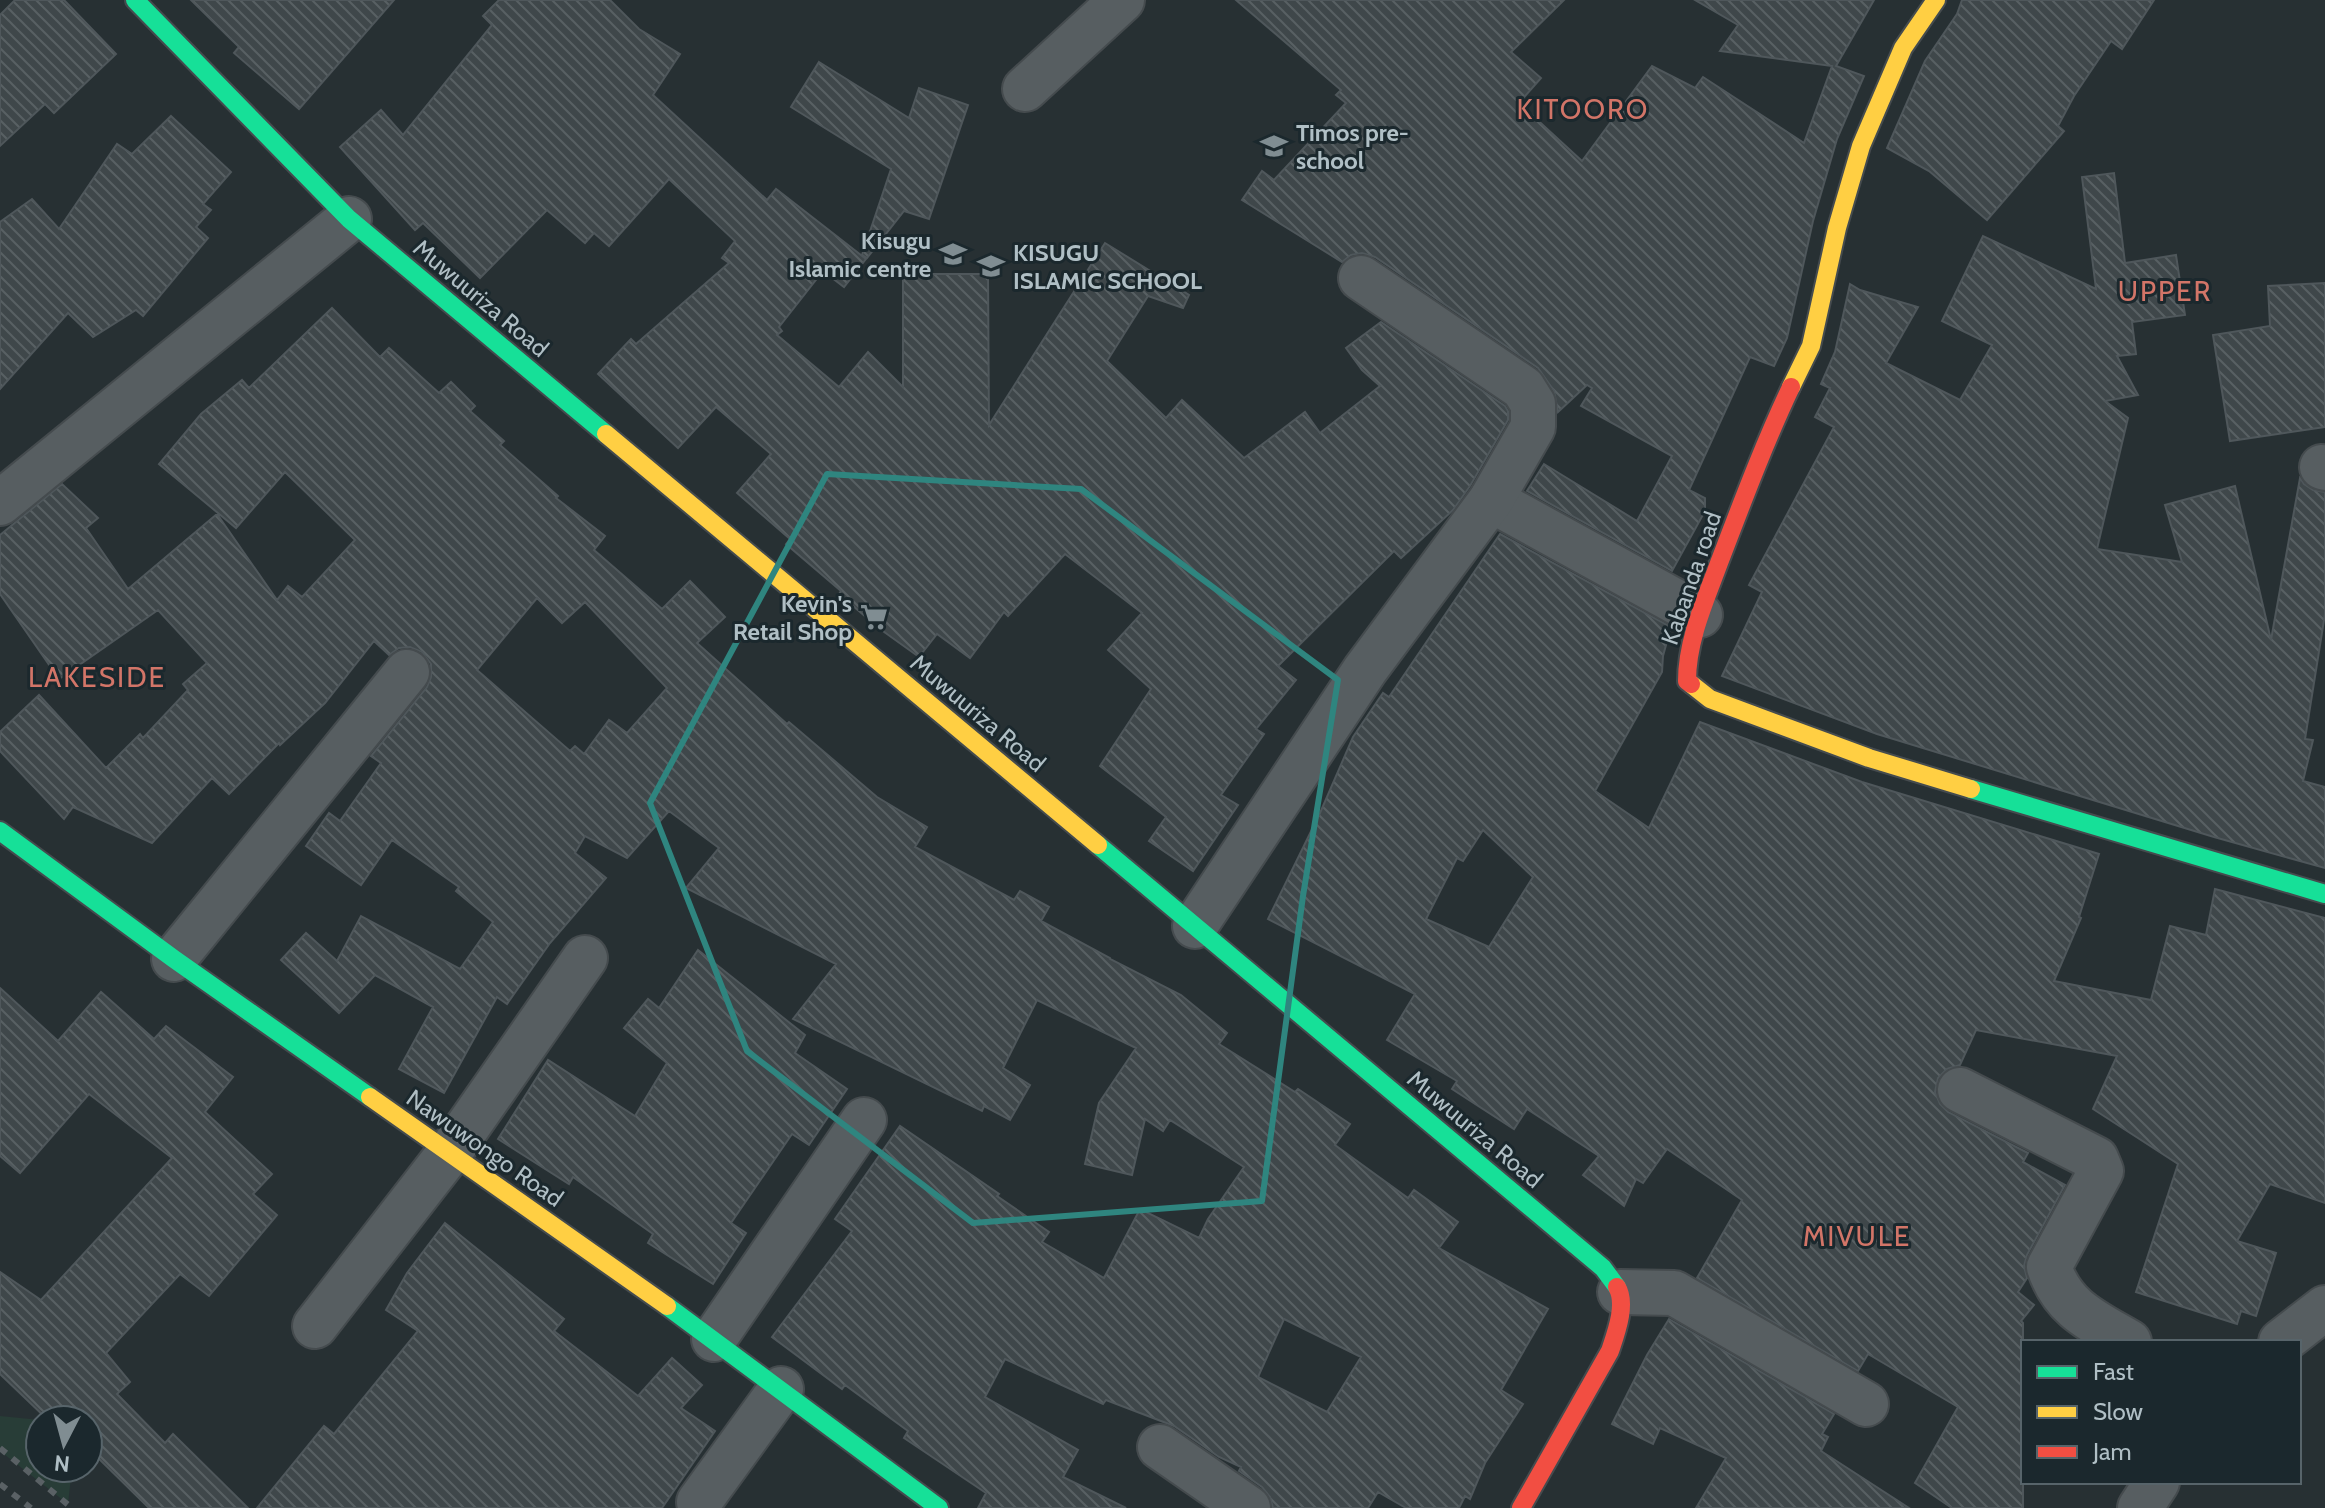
<svg xmlns="http://www.w3.org/2000/svg" width="2325" height="1508" font-family="Cabin,sans-serif">
	<style>
		.grass { fill: #283d37 }
		.building { fill: url(#building-back-hatch); stroke: #4f575b; stroke-width: 2; fill-rule: evenodd }
		.lines { fill: none; stroke-linecap: round; stroke-linejoin: round }
		.street-casing { stroke: #454b4e; stroke-width: 48 }
		.fast-casing { stroke: #454b4e; stroke-width: 22 }
		.slow-casing { stroke: #454b4e; stroke-width: 22 }
		.jam-casing { stroke: #454b4e; stroke-width: 22 }
		.street { stroke: #575e61; stroke-width: 44 }
		.fast { stroke: #16e098; stroke-width: 18 }
		.slow { stroke: #ffcf43; stroke-width: 18 }
		.jam { stroke: #f24e42; stroke-width: 18 }
		.rail { stroke: #5a6165; stroke-width: 6; stroke-dasharray: 8 8; stroke-linecap: butt }
		.marked { fill: none; stroke: #2f857f; stroke-width: 6; stroke-linejoin: round }
		.labels { text-anchor: middle; dominant-baseline: central; stroke-width: 6; stroke-linejoin: round; paint-order: stroke }
		.poi-label { font-size: 24px; font-weight: bold; fill: #b0bfc5; stroke: #1b282d; text-anchor: start }
		.street-label { font-size: 24px; fill: #b0bfc5; stroke: #1b282d }
		.quarter-label { font-size: 28px; letter-spacing: 2px; fill: #d27568; stroke: #1b282d }
	</style>
	<defs>
		<pattern id="building-back-hatch" width="6" height="6" patternUnits="userSpaceOnUse" patternTransform="scale(2)"><rect width="6" height="6" fill="#3f474a"/><path d="M-1 5l2 2M0 0l6 6M5-1l2 2" fill="none" stroke="#586063"/></pattern>
	</defs>
	<rect width="100%" height="100%" fill="#273033"/>
	<!-- grass -->
	<path class="grass" d="M0,1416L40,1420V1468H72L68,1504L0,1451Z"/>
	<!-- building -->
	<g class="building">
		<path d="M15,0H64L116,54L54,113L45,104L0,146V15Z"/>
		<path d="M191,0H394L299,109L234,53L239,47Z"/>
		<path d="M499,0H610L639,29L680,54L653,95L767,200L776,189L866,259L844,287L823,271L779,327L782,331L777,335L839,387L868,352L903,387V274H988L989,425L1105,243L1189,295L1183,308L1148,296L1107,361L1166,418L1182,400L1244,458L1305,412L1320,433L1380,386L1362,370L1346,348L1381,322L1505,406L1508,411V420L1470,486L1453,510L1401,558L1394,551L1278,666L1296,680L1256,729L1264,734L1221,795L1238,805L1193,871L1149,841L1166,817L1100,766L1151,689L1108,650L1142,613L1065,554L1008,616L1004,612L970,658L937,634L919,657L880,629L839,594L841,591L786,544L790,539L737,493L771,454L716,407L678,448L598,374L631,339L636,344L729,263L722,258L735,241L669,179L609,246L594,233L585,243L547,210L480,278L423,223L415,230L340,147L381,110L403,135L492,25L483,16Z"/>
		<path d="M1236,0H1564L1511,52L1541,78L1519,103L1582,161L1652,66L1695,88L1703,77L1804,143L1832,66L1720,51L1738,25L1695,0H1874L1836,66L1864,76L1837,139L1813,221L1787,338L1774,366L1750,357L1689,490L1705,498V511L1672,571L1527,491L1544,464L1637,521L1672,456L1581,406L1592,388L1587,385L1558,412L1554,391L1538,368L1375,257L1362,253L1351,255L1342,262L1242,200L1262,171L1274,180L1346,103L1336,95L1341,90Z"/>
		<path d="M1962,0H2154L2122,49L2111,41L2074,96L2058,126L2064,131L1987,220L1929,171L1887,148L1925,61L1957,14Z"/>
		<path d="M819,62L909,118L919,88L968,105L929,219L904,211L867,258L862,255L891,169L791,107Z"/>
		<path d="M171,116L231,172L203,204L211,210L196,227L208,238L143,316L136,310L93,337L68,313L0,389V222L32,199L59,229L117,144L132,154Z"/>
		<path d="M2114,173L2125,263L2176,255L2185,315L2132,322L2136,354L2117,356L2138,395L2105,401L2128,418L2097,549L2182,562L2165,505L2235,486L2271,640L2300,478L2304,484L2313,490L2325,492V614L2305,739L2313,740L2303,781L2325,787V868L2214,837L1877,734L1722,676L1762,592L1749,585L1834,427L1815,417L1830,388L1821,384L1835,352L1850,284L1860,290L1918,307L1886,363L1960,400L1992,345L1942,321L1983,236L2096,289L2082,177Z"/>
		<path d="M2325,283V427L2230,441L2213,335L2270,326L2268,286Z"/>
		<path d="M332,308L380,357L389,348L439,393L451,382L475,406L470,411L504,441L500,445L558,496L556,498L605,536L594,550L662,609L690,581L725,617L697,643L787,724L789,722L877,797L927,827L915,847L1014,900L1020,891L1049,907L1041,921L1110,958V959L1181,995L1227,1033L1219,1044L1295,1092L1298,1089L1350,1124L1335,1145L1408,1198L1414,1190L1458,1222L1439,1248L1548,1309L1501,1390L1523,1404L1485,1463L1470,1499L1465,1496L1459,1508H1406L1378,1492L1368,1508H1273L1270,1497L1262,1487L1239,1471L1241,1467L1219,1457L1174,1426L1106,1400L1103,1404L1005,1359L985,1397L1078,1450L1063,1477L1126,1508H978L986,1493L904,1438L908,1431L845,1385L842,1389L772,1337L852,1231L835,1219L900,1126L999,1194L997,1196L1049,1232L1042,1242L1104,1278L1140,1209L1199,1238L1208,1219L1244,1167L1170,1120L1163,1131L1145,1119L1132,1175L1085,1164L1099,1103L1136,1048L1037,1000L1003,1068L1030,1085L1010,1120L984,1106L982,1111L793,1019L836,964L686,888L719,848L669,811L627,858L585,836L575,853L606,878L550,943L507,1004L497,997L444,1093L399,1069L433,1007L375,975L339,1013L281,960L306,933L337,961L361,916L460,969L493,922L456,891L459,887L392,840L361,885L306,846L329,813L340,821L381,763L371,756L427,687L431,677V664L422,652L410,647L399,648L389,655L374,641L325,703L280,745L279,743L229,794L212,778L152,843L73,807L64,819L0,751V732L39,695L106,768L140,734L143,738L188,690L183,684L207,663L158,610L59,679L0,594V535L62,484L98,518L86,528L128,589L217,514L277,600L288,586L302,597L355,540L285,472L236,528L159,464L201,414L242,380L249,388ZM537,598L562,623L585,602L667,688L627,733L609,720L584,754L575,746L570,751L477,670ZM1284,1319L1361,1357L1327,1412L1258,1377Z"/>
		<path d="M1500,534L1671,627L1663,656L1662,672L1595,791L1649,828L1700,722L1862,782L2099,854L2079,917L2081,918L2054,981L2151,1000L2170,926L2206,935L2215,889L2325,918V1203L2270,1184L2237,1241L2276,1253L2256,1316L2241,1311L2237,1324L2136,1292L2178,1164L2093,1109L2117,1056L1976,1030L1960,1065L1947,1069L1938,1078L1935,1092L1940,1104L1948,1112L2028,1153L2023,1162L2065,1185L2027,1255L2024,1266L2027,1278L2018,1292L2034,1305L2021,1321L2023,1323V1508H1952L1915,1483L1958,1407L1868,1354L1858,1371L1697,1278L1742,1200L1667,1149L1643,1183L1636,1179L1624,1206L1583,1175L1599,1156L1527,1109L1514,1129L1452,1089L1457,1081L1387,1040L1415,994L1268,919L1320,813L1353,737L1383,693L1389,697ZM1483,830L1533,877L1489,947L1426,919L1457,858L1463,861Z"/>
		<path d="M698,950L805,1035L795,1053L847,1089L809,1145L792,1134L731,1223L746,1233L713,1284L648,1243L653,1234L573,1177L569,1184L498,1139L548,1060L635,1116L667,1063L624,1028L648,999L659,1008Z"/>
		<path d="M0,988L58,1041L101,992L154,1039L166,1026L233,1077L205,1112L272,1174L253,1194L277,1215L209,1296L180,1274L106,1353L130,1382L117,1394L165,1443L173,1434L248,1508H149L88,1448V1420H48L0,1374V1272L41,1300L172,1158L89,1094L20,1173L0,1156Z"/>
		<path d="M445,1223L564,1319L554,1331L638,1396L672,1358L702,1385L681,1408L715,1431L662,1508H257L324,1426L334,1434L418,1331L386,1310L407,1273Z"/>
		<path d="M1669,1319L1834,1414L1822,1434L1828,1437L1821,1451L1909,1508H1696L1726,1458L1660,1428L1653,1444L1612,1424L1647,1355Z"/>
	</g>
	<g class="lines">
		<!-- street casing -->
		<g class="street-casing">
			<g id="street">
				<path d="M1025,89L1122,0"/>
				<path d="M2322,467L2325,468"/>
				<path d="M1491,500L1700,615"/>
				<path d="M0,503L349,219"/>
				<path d="M1195,926L1365,670L1491,500L1533,427V404L1523,388L1361,278"/>
				<path d="M174,959L407,672"/>
				<path d="M1960,1090L2096,1159L2101,1171L2049,1267C2063,1309 2093,1321 2129,1342"/>
				<path d="M1620,1292L1674,1293L1866,1404"/>
				<path d="M315,1326L450,1152L585,958"/>
				<path d="M714,1339L864,1120"/>
				<path d="M2281,1342L2325,1308"/>
				<path d="M1160,1447L1248,1508"/>
				<path d="M699,1502L781,1389"/>
				<path d="M2140,1508L2157,1482"/>
			</g>
		</g>
		<!-- fast casing -->
		<g class="fast-casing">
			<g id="fast">
				<path d="M135,0L349,219L606,434"/>
				<path d="M1971,789L2325,894"/>
				<path d="M0,831L174,959L370,1097"/>
				<path d="M1098,845L1603,1268L1617,1287"/>
				<path d="M667,1306L939,1508"/>
			</g>
		</g>
		<!-- slow casing -->
		<g class="slow-casing">
			<g id="slow">
				<path d="M1791,387L1811,346L1837,228L1861,146L1903,48L1936,0"/>
				<path d="M606,434L1098,845"/>
				<path d="M1691,684L1710,699L1869,758L1971,789"/>
				<path d="M370,1097L667,1306"/>
			</g>
		</g>
		<!-- jam casing -->
		<g class="jam-casing">
			<g id="jam">
				<path d="M1691,684L1687,681C1687,640 1705,601 1719,563C1742,503 1764,444 1791,387"/>
				<path d="M1521,1508L1610,1351C1616,1333 1627,1304 1617,1287"/>
			</g>
		</g>
		<!-- street -->
		<use href="#street" class="street"/>
		<!-- fast -->
		<use href="#fast" class="fast"/>
		<!-- slow -->
		<use href="#slow" class="slow"/>
		<!-- jam -->
		<use href="#jam" class="jam"/>
		<!-- rail -->
		<g class="rail">
			<path d="M0,1448L72,1508"/>
			<path d="M0,1484L31,1508"/>
		</g>
	</g>
	<!-- marked area -->
	<path class="marked" d="M827,474L1081,489L1338,680L1303,896L1262,1201L973,1223L747,1051L650,803Z"/>
	<!-- icons -->
	<defs>
		<g id="school-bare" transform="scale(2.16)"><path d="M0-5L7-2L0 1L-7-2ZM-4 1L0 2.5L4 1V4Q0 6-4 4Z" fill="#808d92" stroke="#1b282d" stroke-width="2.5" paint-order="stroke"/></g>
		<g id="supermarket-bare" transform="scale(2.16)"><path d="M-6-5.5h2.5l.6 2H6L4.5 2H-2.5L-4.4-4H-6ZM-1.5 3.2a1.3 1.3 0 1 0 .1 0ZM3 3.2a1.3 1.3 0 1 0 .1 0Z" fill="#808d92" stroke="#1b282d" stroke-width="2.5" paint-order="stroke"/></g>
	</defs>
	<g fill-rule="evenodd">
		<use href="#school-bare" x="1274" y="146"/>
		<use href="#school-bare" x="953" y="254"/>
		<use href="#school-bare" x="991" y="266"/>
		<use href="#supermarket-bare" x="874" y="617"/>
	</g>
	<g class="labels">
		<!-- poi labels -->
		<g class="poi-label">
			<text x="1296" y="132">Timos pre-<tspan x="1296" dy="28">school</tspan></text>
			<text x="931" y="240" text-anchor="end">Kisugu<tspan x="931" dy="28">Islamic centre</tspan></text>
			<text x="1013" y="252">KISUGU<tspan x="1013" dy="28">ISLAMIC SCHOOL</tspan></text>
			<text x="852" y="603" text-anchor="end">Kevin's<tspan x="852" dy="28">Retail Shop</tspan></text>
		</g>
		<!-- street labels -->
		<g class="street-label">
			<text transform="translate(481 298) rotate(40)">Muwuuriza Road</text>
			<text transform="translate(1691 578) rotate(-71)">Kabanda road</text>
			<text transform="translate(978 713) rotate(40)">Muwuuriza Road</text>
			<text transform="translate(1475 1129) rotate(40)">Muwuuriza Road</text>
			<text transform="translate(485 1148) rotate(35)">Nawuwongo Road</text>
		</g>
		<!-- quarter labels -->
		<g class="quarter-label">
			<text x="1583" y="109">KITOORO</text>
			<text x="2165" y="291">UPPER</text>
			<text x="97" y="677">LAKESIDE</text>
			<text x="1857" y="1236">MIVULE</text>
		</g>
	</g>
	<!-- legend -->
	<rect x="2021" y="1340" width="280" height="144" fill="#1b282d" stroke="#57646a" stroke-width="2"/>
	<rect x="2037" y="1366" width="40" height="12" fill="#16e098" stroke="#57646a" stroke-width="2"/>
	<text x="2093" y="1380" font-size="24" fill="#b0bfc5">Fast</text>
	<rect x="2037" y="1406" width="40" height="12" fill="#ffcf43" stroke="#57646a" stroke-width="2"/>
	<text x="2093" y="1420" font-size="24" fill="#b0bfc5">Slow</text>
	<rect x="2037" y="1446" width="40" height="12" fill="#f24e42" stroke="#57646a" stroke-width="2"/>
	<text x="2093" y="1460" font-size="24" fill="#b0bfc5">Jam</text>
	<!-- north arrow -->
	<g transform="translate(64 1444) rotate(186)"><circle r="38" fill="#1b282d" stroke="#57646a" stroke-width="2"/>
	<path d="M0-6L14 30L0 20L-14 30Z" fill="#808d92"/>
	<text y="-12" font-size="22" font-weight="bold" text-anchor="middle" fill="#b0bfc5">N</text>
	</g>
</svg>
